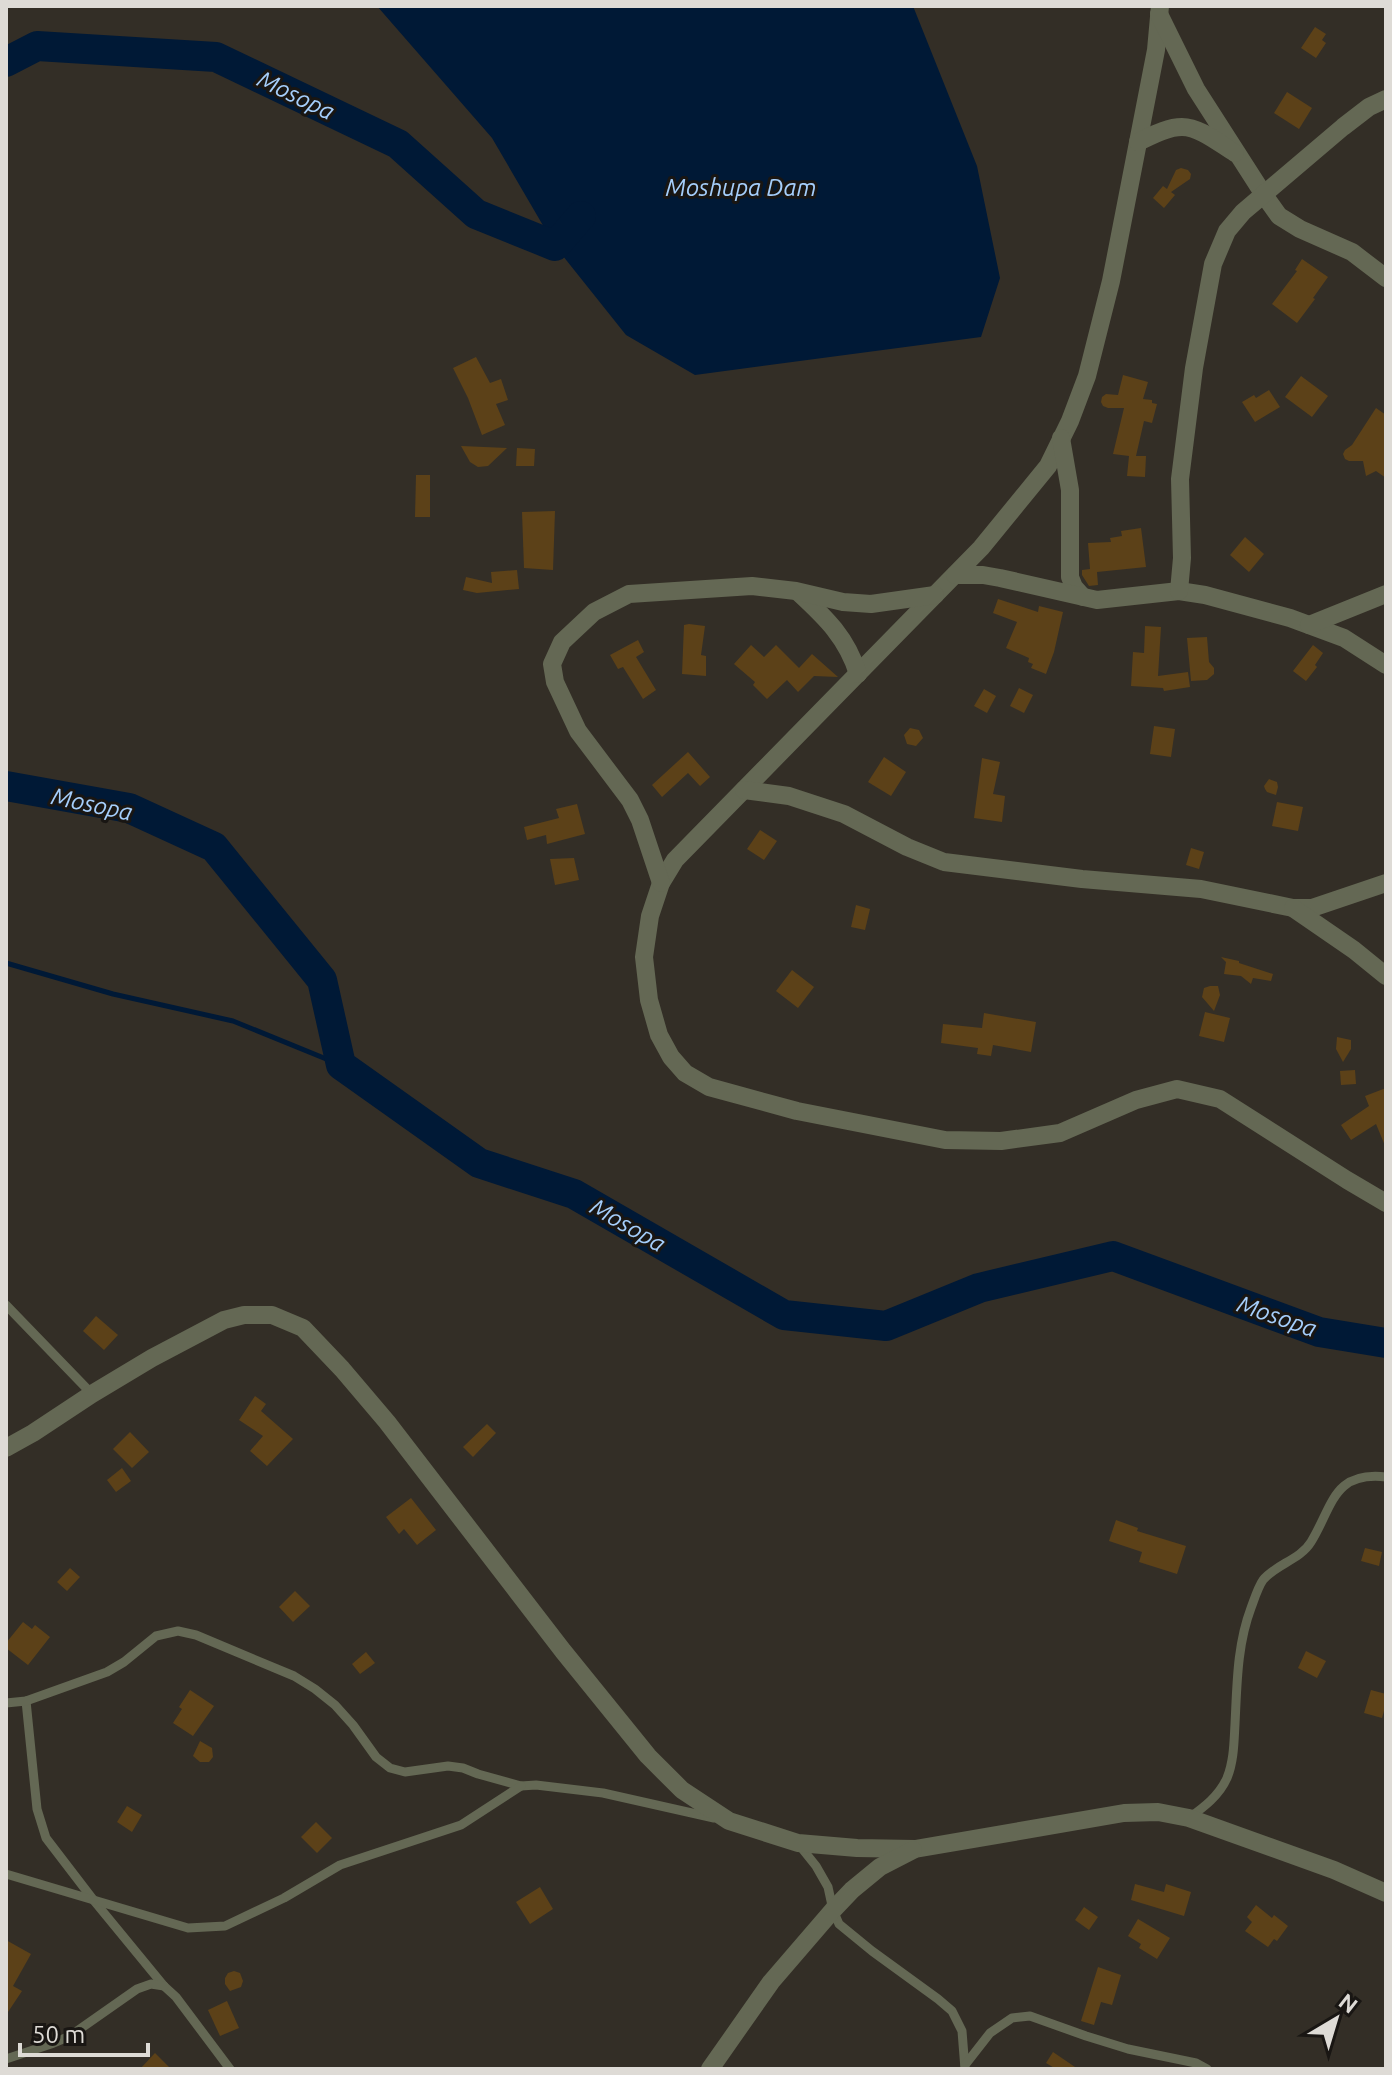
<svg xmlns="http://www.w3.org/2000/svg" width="1392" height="2075" font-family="Ubuntu,sans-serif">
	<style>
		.water { fill: #001936 }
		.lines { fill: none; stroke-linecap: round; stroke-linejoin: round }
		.stream { stroke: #001936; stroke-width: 5 }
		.river { stroke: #001936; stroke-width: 30 }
		.building { fill: #5c4118 }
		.service { stroke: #646854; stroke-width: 9 }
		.minor { stroke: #646854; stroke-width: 18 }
		.labels { text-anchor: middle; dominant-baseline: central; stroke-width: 6; stroke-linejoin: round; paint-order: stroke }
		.water-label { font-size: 24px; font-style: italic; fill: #a5cefb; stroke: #191613 }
	</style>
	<rect width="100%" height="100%" fill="#332e26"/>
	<!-- water -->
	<path class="water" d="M377,6H913L977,166L1000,278L981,337L695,375L626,335L555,246L492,138Z"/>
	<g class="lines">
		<!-- stream -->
		<path class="stream" d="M6,963L113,994L233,1021L341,1065"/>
		<!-- river -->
		<g class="river">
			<path d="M6,62L37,46L216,57L398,144L476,214L555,246L581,216"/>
			<path d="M6,786L129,808L214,847L322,980L341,1065L479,1163L574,1194L784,1315L886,1326L979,1288L1113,1256L1319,1332L1386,1343"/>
		</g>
	</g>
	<!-- building -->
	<g class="building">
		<path d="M1315,27L1326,34L1322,40L1326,43L1316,58L1301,48Z"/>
		<path d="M1287,92L1312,108L1299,129L1274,113Z"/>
		<path d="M1181,168L1188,170L1191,174L1190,179L1171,192L1175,195L1164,208L1153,198L1163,186L1167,189L1176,170Z"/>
		<path d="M1302,259L1328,277L1313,298L1315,299L1297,323L1272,304L1297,271L1295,270Z"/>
		<path d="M476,357L490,383L501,379L508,400L496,404L505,425L482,435L468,398L453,368Z"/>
		<path d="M1123,375L1148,382L1143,399L1152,400V403L1157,404L1152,423L1144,421L1136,456H1146L1145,477L1127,476L1129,456L1113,454L1124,408H1108L1103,406L1101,402L1102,397L1106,394L1118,395Z"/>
		<path d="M1301,376L1328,396L1312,417L1285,397Z"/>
		<path d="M1269,390L1280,407L1255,422L1242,402L1254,395L1256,398Z"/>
		<path d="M1376,408L1386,415V478L1376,471L1366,476L1363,461H1349L1345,459L1343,454L1345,450L1352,445Z"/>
		<path d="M461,446L507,448L488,466L478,467L470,462Z"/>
		<path d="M517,448L535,449L534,466H516Z"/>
		<path d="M416,475H430V517H415Z"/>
		<path d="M555,511L553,570L524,568L522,512Z"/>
		<path d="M1141,528L1146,567L1097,572L1098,585L1089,586L1082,575V570L1090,569L1088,543L1111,542L1110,538L1122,536L1121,531Z"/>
		<path d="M1245,537L1264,554L1249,572L1230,555Z"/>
		<path d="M517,570L519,589L477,593L463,590L466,577L492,583L491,572Z"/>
		<path d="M998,599L1038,612L1039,606L1063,612L1054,652L1046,674L1031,668L1033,664L1028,662L1029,658L1006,648L1017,622L993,613Z"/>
		<path d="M689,624L705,626L701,655L706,656V676L682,674L684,625Z"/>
		<path d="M1145,626L1161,627L1158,676L1188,672L1190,687L1164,691L1163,688L1131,686L1133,652L1144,653Z"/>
		<path d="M1207,637L1209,662L1214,668V674L1207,680L1191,681L1187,638Z"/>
		<path d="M638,640L644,652L636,657L656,690L643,699L623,667L618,669L610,655Z"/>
		<path d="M751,645L764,657L776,645L799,668L812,654L838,677L814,676L798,692L787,680L767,699L753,685L755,682L734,664Z"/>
		<path d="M1313,645L1323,653L1315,665L1317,667L1306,681L1293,671Z"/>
		<path d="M1019,688L1033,695L1024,713L1010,706Z"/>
		<path d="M984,689L996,696L987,713L974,706Z"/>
		<path d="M1154,726L1175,729L1171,757L1150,754Z"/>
		<path d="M910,728L919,730L923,738L916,746L907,744L904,735Z"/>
		<path d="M688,752L710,777L700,786L688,773L662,797L652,785Z"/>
		<path d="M884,757L906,772L891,796L868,782Z"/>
		<path d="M982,758L1000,762L993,794L1005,796L1002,822L974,818Z"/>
		<path d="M1269,779L1277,782L1278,787L1276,795L1267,792L1265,789L1264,786Z"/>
		<path d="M1277,802L1303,807L1298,831L1272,826Z"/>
		<path d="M577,804L585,834L547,844L546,835L527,840L524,827L559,818L556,809Z"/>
		<path d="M760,830L777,841L764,860L747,849Z"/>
		<path d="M1191,848L1204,852L1199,869L1186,865Z"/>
		<path d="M574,858L579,880L555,885L550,859Z"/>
		<path d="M856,905L870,909L865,930L851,927Z"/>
		<path d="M1221,957L1239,961V963L1273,974L1271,981L1253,978L1251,984L1241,976L1224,974L1226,962Z"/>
		<path d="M792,970L814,987L798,1008L776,991Z"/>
		<path d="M1210,986H1218L1220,995L1214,1011L1202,997L1204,988Z"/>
		<path d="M1205,1012L1230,1018L1224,1042L1199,1036Z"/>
		<path d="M984,1013L1036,1022L1031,1052L993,1045L991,1056L977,1054L978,1048L941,1043L943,1024L982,1028Z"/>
		<path d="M1337,1037L1351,1040V1049L1343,1062L1336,1049Z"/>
		<path d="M1355,1070L1356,1084L1341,1085L1340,1071Z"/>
		<path d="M1386,1088V1148L1376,1124L1351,1140L1341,1125L1369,1106L1365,1096Z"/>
		<path d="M96,1316L118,1335L104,1350L83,1331Z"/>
		<path d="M255,1396L266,1404L261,1411L293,1439L267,1466L250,1451L263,1436L239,1420Z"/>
		<path d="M487,1424L496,1433L473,1457L463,1447Z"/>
		<path d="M130,1432L149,1452L132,1468L113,1449Z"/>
		<path d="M122,1468L131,1481L116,1492L107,1480Z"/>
		<path d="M411,1498L436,1530L417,1545L404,1529L399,1534L386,1517Z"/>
		<path d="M1116,1520L1138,1528L1137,1531L1186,1546L1177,1574L1139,1562L1142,1552L1109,1541Z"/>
		<path d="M1365,1548L1382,1552L1379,1566L1361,1561Z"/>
		<path d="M70,1568L80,1577L67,1591L57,1582Z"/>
		<path d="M295,1591L310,1606L293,1622L279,1607Z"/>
		<path d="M23,1622L32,1629L35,1625L50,1637L28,1665L6,1648V1643Z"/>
		<path d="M1306,1651L1326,1661L1317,1678L1298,1668Z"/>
		<path d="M366,1652L375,1663L360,1674L352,1664Z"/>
		<path d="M190,1690L214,1706L193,1736L173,1723L182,1709L179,1707Z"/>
		<path d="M1371,1690L1386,1694V1704L1382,1718L1364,1713Z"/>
		<path d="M200,1741L212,1748L213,1757L209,1762H200L193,1756Z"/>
		<path d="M127,1806L142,1815L132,1832L117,1822Z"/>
		<path d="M316,1822L332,1838L317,1853L301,1837Z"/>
		<path d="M1135,1884L1164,1892L1166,1884L1191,1892L1184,1916L1131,1900Z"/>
		<path d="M540,1887L553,1909L530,1924L516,1902Z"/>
		<path d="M1256,1905L1272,1918L1274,1915L1288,1926L1277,1941L1274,1939L1268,1947L1245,1931L1252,1922L1247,1917Z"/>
		<path d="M1084,1907L1098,1917L1089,1930L1075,1920Z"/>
		<path d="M1138,1919L1170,1938L1157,1959L1139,1948L1141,1944L1128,1936Z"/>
		<path d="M6,1940L31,1954L13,1986L22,1991L6,2015Z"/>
		<path d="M1098,1967L1121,1975L1112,2005L1101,2002L1094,2025L1081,2021Z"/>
		<path d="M234,1971L240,1973L243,1981L241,1987L230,1991L225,1984V1978L228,1973Z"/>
		<path d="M227,2001L239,2028L220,2036L208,2010Z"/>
		<path d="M1053,2052L1078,2069H1056L1046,2063Z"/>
		<path d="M155,2053L171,2069H140Z"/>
	</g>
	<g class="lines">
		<!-- service -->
		<g class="service">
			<path d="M6,1305L92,1394"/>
			<path d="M26,1701L37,1809L46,1838L95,1902L164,1986L176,1997L230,2069"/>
			<path d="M6,1703L26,1701L107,1672L124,1662L156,1636L178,1631L196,1635L294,1676L315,1689L335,1705L353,1725L376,1757L390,1768L405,1772L448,1766L463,1768L478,1774L521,1786L536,1785L603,1793L714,1818"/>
			<path d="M1189,1818C1204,1807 1219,1796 1227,1778C1234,1761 1234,1741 1235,1724C1237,1685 1237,1645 1251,1608C1254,1600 1258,1587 1263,1580C1276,1564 1300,1560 1311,1542C1333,1506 1333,1471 1386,1477"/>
			<path d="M800,1846L816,1866L828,1887L833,1910L839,1924L872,1951L938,1999L952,2011L962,2031L965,2069"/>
			<path d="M6,1874L188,1928L225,1926L284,1898L340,1865L461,1825L521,1786"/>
			<path d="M6,2059L51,2044L70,2036L137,1989L151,1984L164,1986"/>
			<path d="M965,2065L990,2033L1012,2018L1030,2016L1086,2036L1128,2049L1196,2063L1207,2069"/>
		</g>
		<!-- minor -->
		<g class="minor">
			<path d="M1160,6L1156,50L1111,281L1087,376L1070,421L1048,466L981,548L675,860L661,883L650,916L644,957L649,1000L659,1035L671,1057L685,1073L709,1087L797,1111L945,1140L1001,1141L1060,1133L1136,1100L1177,1089L1220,1099L1347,1180L1386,1203"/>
			<path d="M1159,14L1196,89L1264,195L1279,216L1300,229L1352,252L1386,278"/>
			<path d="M1138,142C1151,136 1167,127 1182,127C1200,127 1220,144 1235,153"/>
			<path d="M1061,438L1070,490V577L1074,587L1083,597"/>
			<path d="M955,575H983L1000,578L1097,600L1179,591L1205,595L1290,618L1344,638L1386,665"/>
			<path d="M1179,591L1182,558L1180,479L1194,368L1213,264L1227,231L1243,212L1343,127L1369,107L1386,99"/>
			<path d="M799,593C826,618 847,638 858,674"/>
			<path d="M1309,625L1386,594"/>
			<path d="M744,790L789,796L844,814L907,847L944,862L1082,879L1201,889L1293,908H1312L1386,883"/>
			<path d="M661,883L640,820L630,800L578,731L555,682L552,664L562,642L594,612L629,594L752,586L796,591L843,602L871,604L935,595"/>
			<path d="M1293,908L1354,950L1386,976"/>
			<path d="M6,1448L33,1433L92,1394L152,1358L224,1320L244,1315H272L303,1328L342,1369L387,1422L563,1651L648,1756L682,1790L729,1821L798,1843L857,1848L915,1849L1124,1813L1158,1812L1189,1818L1334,1870L1386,1893"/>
			<path d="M710,2069L771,1982L833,1910L852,1890L880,1867L913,1850"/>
		</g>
	</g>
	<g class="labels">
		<!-- water labels -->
		<g class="water-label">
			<text transform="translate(296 95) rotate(26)">Mosopa</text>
			<text x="741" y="187">Moshupa Dam</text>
			<text transform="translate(92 804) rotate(12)">Mosopa</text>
			<text transform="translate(628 1225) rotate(30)">Mosopa</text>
			<text transform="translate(1277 1316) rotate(19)">Mosopa</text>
		</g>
	</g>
	<!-- border -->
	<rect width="1392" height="2075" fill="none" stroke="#dedbd6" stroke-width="16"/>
	<!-- north arrow -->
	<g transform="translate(1336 2019) rotate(38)" stroke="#191613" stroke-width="6" paint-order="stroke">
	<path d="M0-6L14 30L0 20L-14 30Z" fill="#dedbd6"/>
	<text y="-12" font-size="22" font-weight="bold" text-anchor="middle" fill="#dedbd6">N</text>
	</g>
	<!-- scale -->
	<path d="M20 2043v12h128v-12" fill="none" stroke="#dedbd6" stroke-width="4"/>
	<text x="32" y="2043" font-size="24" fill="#dedbd6" stroke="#191613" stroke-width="6" paint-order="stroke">50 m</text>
</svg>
